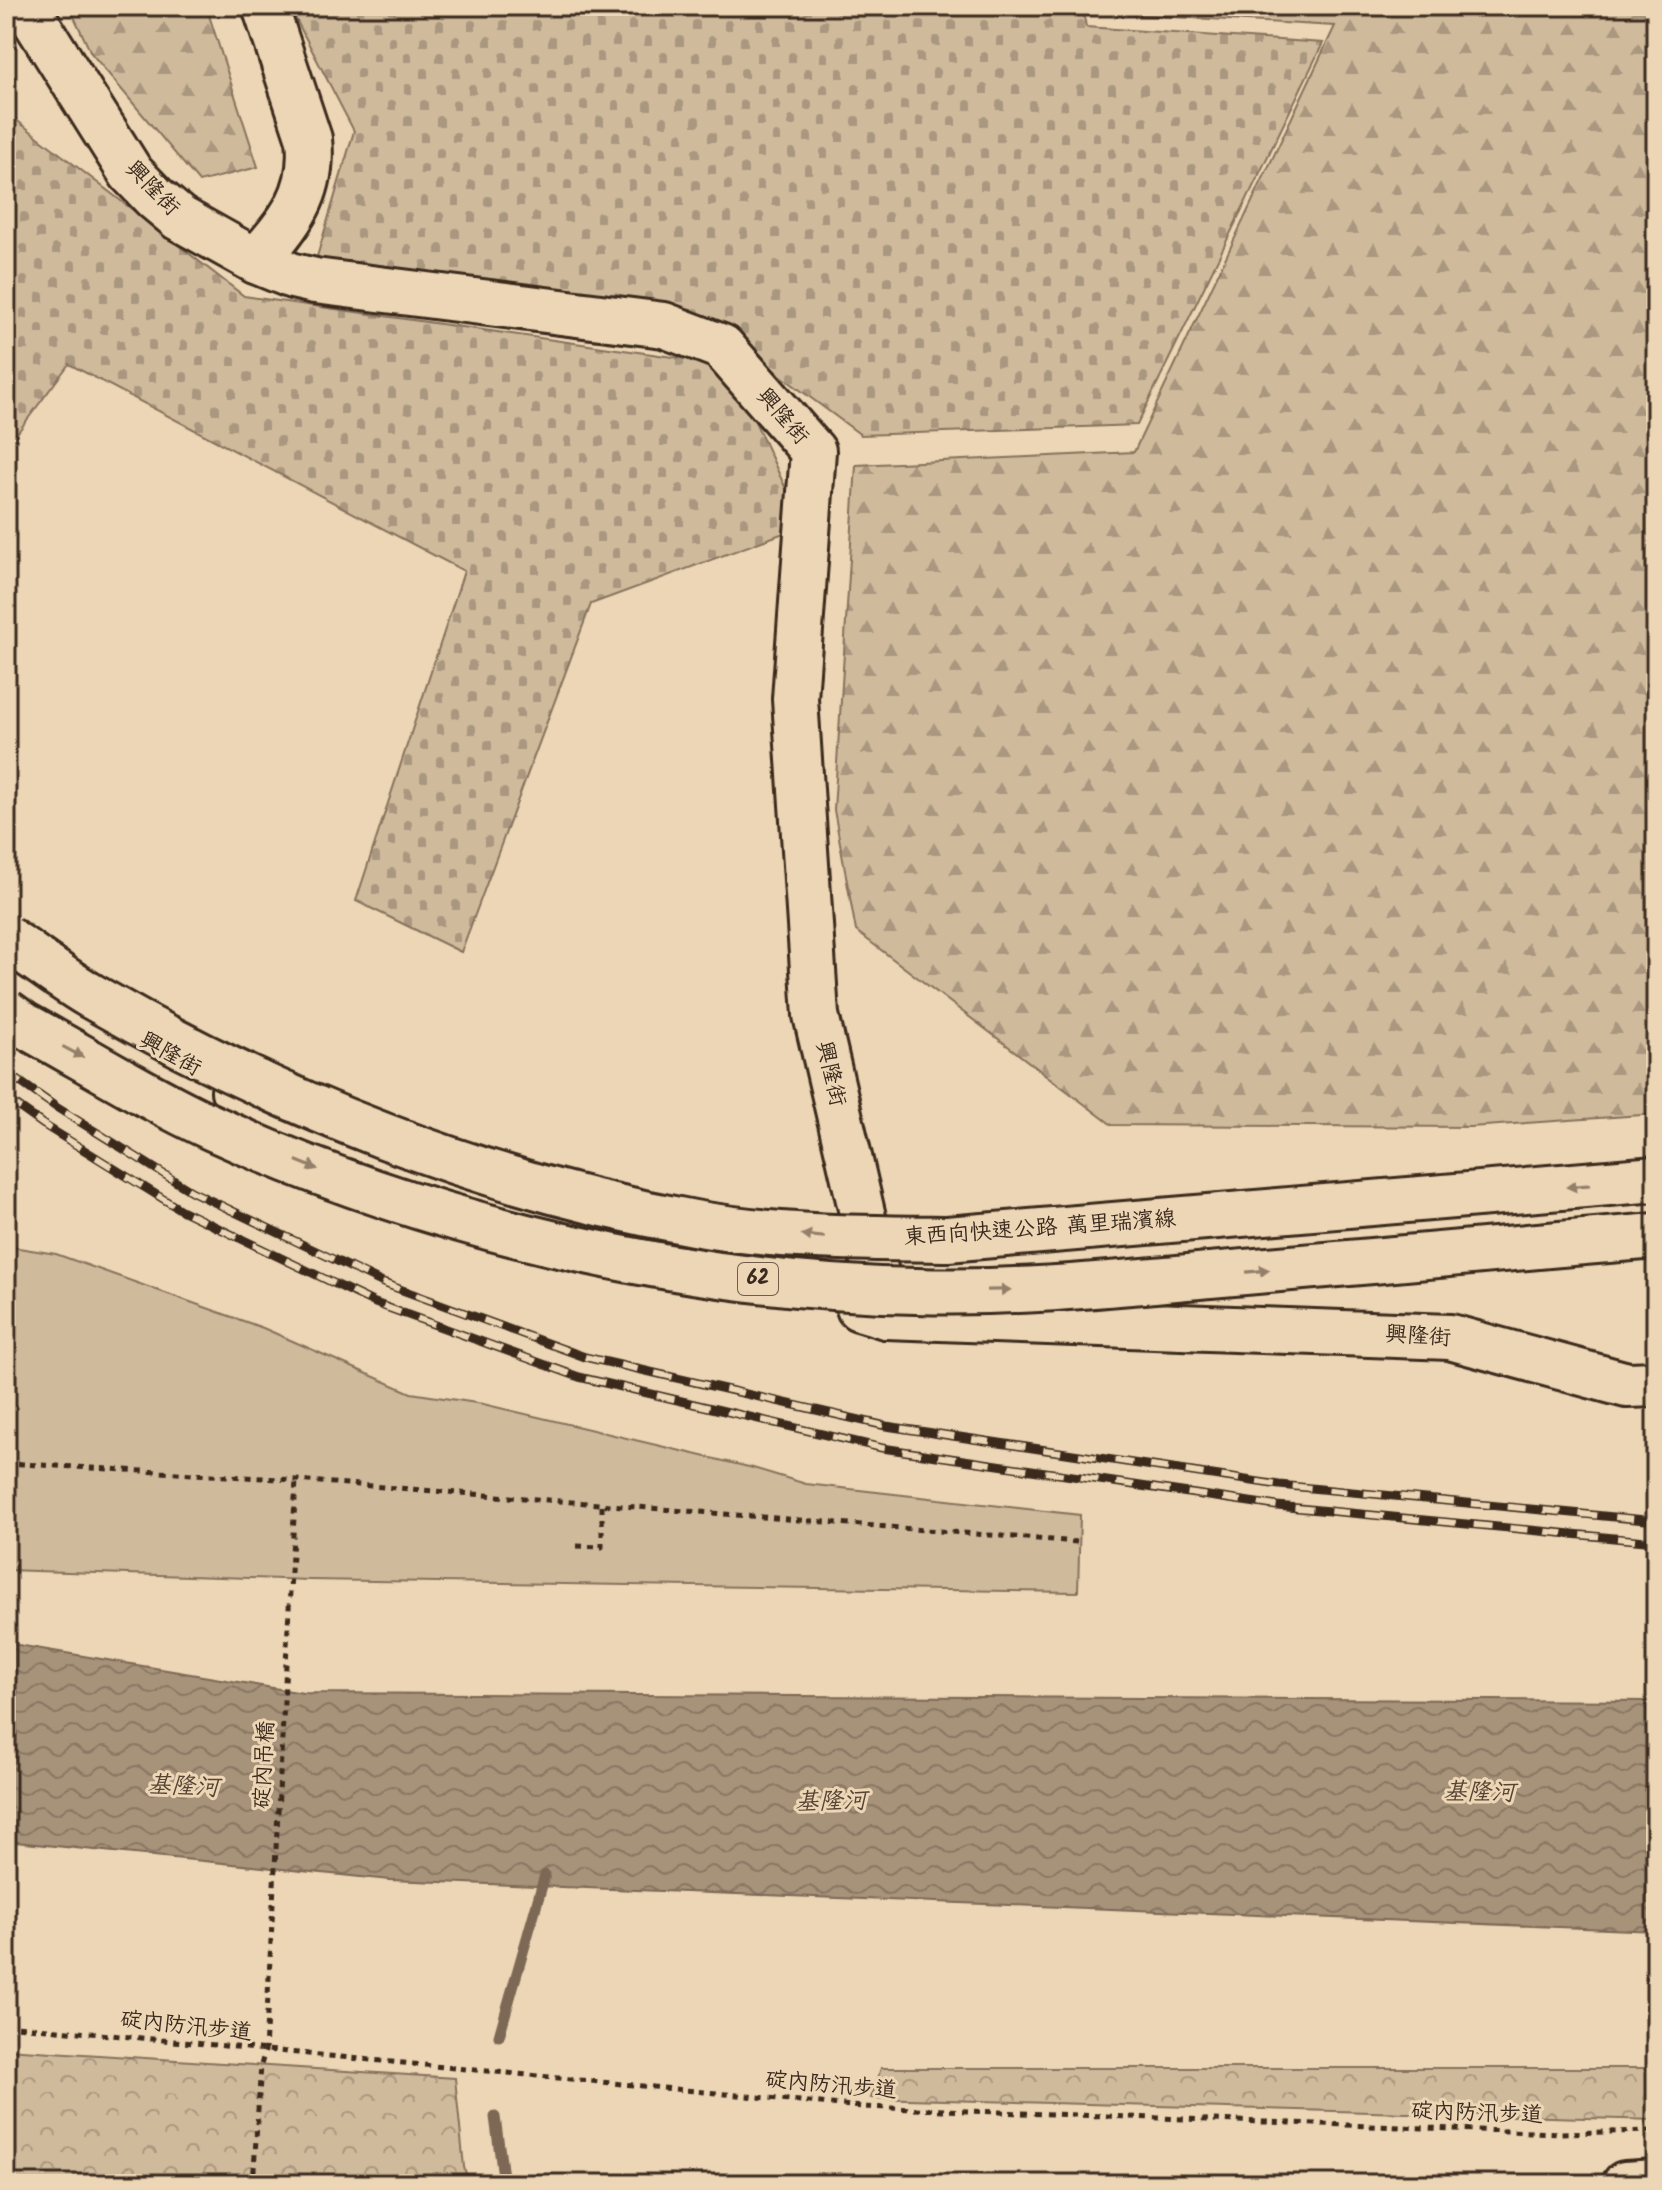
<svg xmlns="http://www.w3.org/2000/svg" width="1662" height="2190" font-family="Kalam,'LXGW WenKai TC',sans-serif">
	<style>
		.grass { fill: #d0ba9c; stroke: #86725d; stroke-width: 2 }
		.forest { fill: url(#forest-firs); stroke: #86725d; stroke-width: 2 }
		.cemetery { fill: url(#cemetery-stones); stroke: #86725d; stroke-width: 2 }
		.park { fill: url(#park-crowns); stroke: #86725d; stroke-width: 2 }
		.water { fill: url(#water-waves); stroke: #7c6855; stroke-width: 2 }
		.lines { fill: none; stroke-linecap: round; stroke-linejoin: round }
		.stream { stroke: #7c6855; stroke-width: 11 }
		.minor-casing { stroke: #3b2a1e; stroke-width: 50 }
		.highway-casing { stroke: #3b2a1e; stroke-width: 50 }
		.path { stroke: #3b2a1e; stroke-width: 5; stroke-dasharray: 6 6; stroke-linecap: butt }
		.minor { stroke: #ecd6b5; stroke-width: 44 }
		.highway { stroke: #ecd6b5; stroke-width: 44 }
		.rail-casing { stroke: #3b2a1e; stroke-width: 9 }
		.rail { stroke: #ecd6b5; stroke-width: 6; stroke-dasharray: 18; stroke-linecap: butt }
		.highway-bridge-casing { stroke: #3b2a1e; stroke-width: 50; stroke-linecap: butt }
		.highway-bridge { stroke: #ecd6b5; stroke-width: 44 }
		.oneway { fill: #94806a }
		.labels { text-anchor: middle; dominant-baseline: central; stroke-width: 6; stroke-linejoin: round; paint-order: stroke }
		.shield { fill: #ecd6b5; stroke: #705e4b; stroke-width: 2 }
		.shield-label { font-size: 20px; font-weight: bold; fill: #3b2a1e }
		.street-label { font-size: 22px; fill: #3b2a1e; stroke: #ecd6b5 }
		.water-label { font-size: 24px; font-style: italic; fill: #564435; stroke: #ecd6b5 }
	</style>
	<defs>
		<pattern id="forest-firs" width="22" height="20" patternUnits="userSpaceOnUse" patternTransform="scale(2)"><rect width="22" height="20" fill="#d0ba9c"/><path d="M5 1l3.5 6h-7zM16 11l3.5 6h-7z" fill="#aa977f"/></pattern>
		<pattern id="cemetery-stones" width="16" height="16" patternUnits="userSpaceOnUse" patternTransform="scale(2)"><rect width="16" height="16" fill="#d0ba9c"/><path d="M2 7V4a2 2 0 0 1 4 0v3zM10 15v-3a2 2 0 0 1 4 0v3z" fill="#aa977f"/></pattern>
		<pattern id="park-crowns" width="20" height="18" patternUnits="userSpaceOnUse" patternTransform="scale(2)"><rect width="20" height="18" fill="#d0ba9c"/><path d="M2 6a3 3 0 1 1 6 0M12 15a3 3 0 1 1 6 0" fill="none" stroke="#aa977f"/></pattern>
		<pattern id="water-waves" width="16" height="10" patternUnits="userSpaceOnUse" patternTransform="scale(2)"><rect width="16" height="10" fill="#a7927a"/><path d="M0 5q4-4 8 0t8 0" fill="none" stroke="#897763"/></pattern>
	</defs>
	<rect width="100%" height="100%" fill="#ecd6b5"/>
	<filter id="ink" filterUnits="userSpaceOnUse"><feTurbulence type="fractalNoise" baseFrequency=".0125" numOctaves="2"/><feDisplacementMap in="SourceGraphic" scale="16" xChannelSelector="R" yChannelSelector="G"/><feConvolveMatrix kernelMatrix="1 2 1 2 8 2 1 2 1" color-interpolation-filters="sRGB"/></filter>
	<g filter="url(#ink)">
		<!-- grass -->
		<path class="grass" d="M6,1246L56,1254L263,1328L411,1393L483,1404L753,1468L806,1484L1080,1515L1078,1592L310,1580L6,1570Z"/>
		<!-- forest -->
		<g class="forest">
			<path d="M69,6H206L258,167L199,182L91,53Z"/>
			<path d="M1101,6H1656V1114L1470,1127L1112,1125L856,931L834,810L856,465L1134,452L1335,26L1102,13Z"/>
		</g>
		<!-- cemetery -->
		<g class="cemetery">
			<path d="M289,6H1082L1086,27L1323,43L1137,425L861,435L691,309L314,267L354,131Z"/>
			<path d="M6,112L244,296L729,365L803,526L591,604L461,952L356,901L464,571L69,364L6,448Z"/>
		</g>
		<!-- park -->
		<g class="park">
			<path d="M6,2049L455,2078L464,2167L469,2184H6Z"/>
			<path d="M881,2068H1656V2120L871,2098Z"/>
		</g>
		<!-- water -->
		<path class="water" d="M6,1643L303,1693L1656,1701V1931L390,1880L6,1841Z"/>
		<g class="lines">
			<!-- stream -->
			<g class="stream">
				<path d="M499,2036L545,1875"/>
				<path d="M495,2117L504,2184"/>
			</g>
			<!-- minor casing -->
			<g class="minor-casing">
				<g id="minor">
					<path d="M26,6L131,173L155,198L179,218L256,261L293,276L315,281L664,325L722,347L813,451L795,699L816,1015L886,1316"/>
					<path d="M256,261C290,222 315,193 309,139L265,6"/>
					<path d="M234,1091L312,1133L465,1192L644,1245"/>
					<path d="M859,1308L886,1316L1450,1337L1627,1385L1656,1384"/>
					<path d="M1625,2184L1656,2182"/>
				</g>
			</g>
			<!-- highway casing -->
			<g class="highway-casing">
				<g id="highway">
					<path d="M947,1239L1656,1179"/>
					<path d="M1560,1244L1656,1236"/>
				</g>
			</g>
			<!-- path -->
			<g class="path">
				<path d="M6,1463L296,1480L1077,1542"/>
				<path d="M577,1546L602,1547V1504"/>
				<path d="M6,2025L862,2107L1560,2133L1656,2131"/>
				<path d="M253,2184L261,2065L265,2051L296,1480"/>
			</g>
			<!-- minor -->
			<use href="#minor" class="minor"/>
			<!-- highway -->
			<use href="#highway" class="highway"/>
			<!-- rail casing -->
			<g class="rail-casing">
				<g id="rail">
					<path d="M6,1072L56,1107L191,1191L383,1283L585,1357L886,1426L1279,1485L1656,1521"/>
					<path d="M6,1098L44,1125L181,1210L375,1303L579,1377L882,1448L1277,1506L1656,1542"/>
				</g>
			</g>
			<!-- rail -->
			<use href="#rail" class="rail"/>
			<!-- highway-bridge casing -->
			<g class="highway-bridge-casing">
				<g id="highway-bridge">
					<path d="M6,938C34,957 62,979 91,996C277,1103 482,1185 694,1223C777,1238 863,1238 947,1239"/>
					<path d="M6,1012L24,1025C86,1059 150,1099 213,1128C429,1226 679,1286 916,1291C1014,1294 1112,1284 1210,1275C1327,1265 1443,1255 1560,1244"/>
				</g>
			</g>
			<!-- highway-bridge -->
			<use href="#highway-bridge" class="highway-bridge"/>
		</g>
		<!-- one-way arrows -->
		<defs><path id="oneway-solid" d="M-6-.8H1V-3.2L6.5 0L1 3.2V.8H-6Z" transform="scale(2)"/></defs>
		<g class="oneway">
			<use href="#oneway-solid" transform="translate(73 1052) rotate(28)"/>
			<use href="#oneway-solid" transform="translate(307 1165) rotate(22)"/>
			<use href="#oneway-solid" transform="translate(1578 1186) rotate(175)"/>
			<use href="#oneway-solid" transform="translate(813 1236) rotate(-174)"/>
			<use href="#oneway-solid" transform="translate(1258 1271) rotate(-5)"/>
			<use href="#oneway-solid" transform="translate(999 1290) rotate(-1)"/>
		</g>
	</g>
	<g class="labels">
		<!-- shield labels -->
		<rect class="shield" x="738" y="1263" width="40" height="32" rx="6"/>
		<g class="shield-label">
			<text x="758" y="1279">62</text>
		</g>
		<!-- street labels -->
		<g class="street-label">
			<text transform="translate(152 189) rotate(46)">興隆街</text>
			<text transform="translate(782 417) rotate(49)">興隆街</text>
			<text transform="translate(170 1055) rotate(29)">興隆街</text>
			<text transform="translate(830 1074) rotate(77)">興隆街</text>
			<text transform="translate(1040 1229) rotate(-4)">東西向快速公路 萬里瑞濱線</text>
			<text transform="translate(1418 1337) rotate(4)">興隆街</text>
			<text transform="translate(265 1765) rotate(-87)">碇內吊橋</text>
			<text transform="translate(186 2027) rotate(6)">碇內防汛步道</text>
			<text transform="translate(831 2086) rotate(5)">碇內防汛步道</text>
			<text transform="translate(1477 2114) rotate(2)">碇內防汛步道</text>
		</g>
		<!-- water labels -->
		<g class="water-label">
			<text transform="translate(183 1787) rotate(3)">基隆河</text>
			<text transform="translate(1479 1793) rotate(1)">基隆河</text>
			<text transform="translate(831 1802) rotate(-1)">基隆河</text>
		</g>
	</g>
	<!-- margin -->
	<rect width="1662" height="2190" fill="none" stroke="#ecd6b5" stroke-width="32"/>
	<rect x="16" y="16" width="1630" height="2158" fill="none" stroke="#3b2a1e" stroke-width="3" filter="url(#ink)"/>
</svg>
